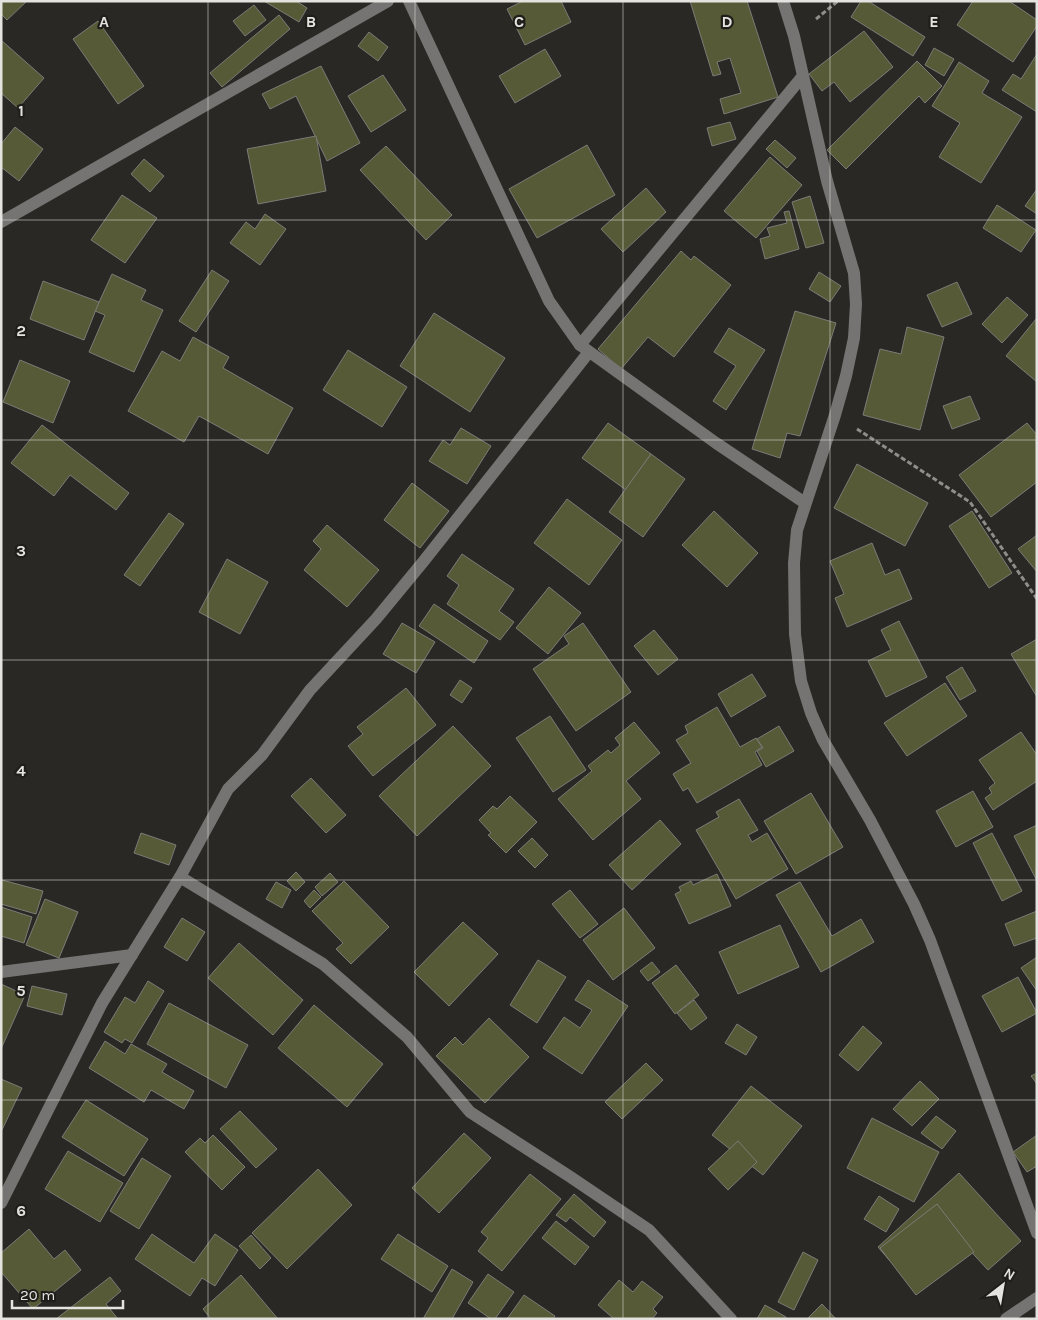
<svg xmlns="http://www.w3.org/2000/svg" width="1038" height="1320" font-family="Karla,sans-serif">
	<style>
		.building { fill: #565a36; stroke: #7b7c77 }
		.lines { fill: none; stroke-linecap: round; stroke-linejoin: round }
		.path { stroke: #8f8e8a; stroke-width: 3; stroke-dasharray: 5 2.5; stroke-linecap: butt }
		.minor { stroke: #757472; stroke-width: 12 }
		.grid { fill: none; stroke: #e4e3e0; stroke-width: 1; stroke-opacity: 0.55 }
		.grid-label { font-size: 16px; text-anchor: middle; font-weight: bold; fill: #e4e3e0; stroke: #201e1b; stroke-width: 4.5; stroke-linejoin: round; paint-order: stroke }
	</style>
	<rect width="100%" height="100%" fill="#292824"/>
	<!-- building -->
	<g class="building">
		<path d="M1,1H27L7,20L1,14Z"/>
		<path d="M264,1H296L307,8L299,22Z"/>
		<path d="M523,1H561L571,22L525,45L507,9Z"/>
		<path d="M690,1H747L778,97L724,114L720,99L741,93L730,58L717,62L721,74L713,76Z"/>
		<path d="M861,1H868L925,37L913,56L851,17Z"/>
		<path d="M973,1H1009L1037,20V26L1013,62L957,25Z"/>
		<path d="M254,5L266,20L245,36L233,21Z"/>
		<path d="M279,15L290,29L222,87L210,73Z"/>
		<path d="M98,21L144,86L118,104L73,39Z"/>
		<path d="M864,31L893,67L850,102L834,82L822,91L809,74Z"/>
		<path d="M369,32L388,47L378,61L358,46Z"/>
		<path d="M1,40L44,78L18,108L1,93Z"/>
		<path d="M934,48L954,59L944,76L925,65Z"/>
		<path d="M545,49L561,76L515,103L499,76Z"/>
		<path d="M1037,54V112L1002,90L1013,74L1021,79Z"/>
		<path d="M917,61L942,86L925,103L919,96L846,169L827,150Z"/>
		<path d="M959,62L989,81L982,93L1022,117L981,183L939,157L960,123L932,106Z"/>
		<path d="M321,66L360,143L327,161L296,96L270,109L262,94Z"/>
		<path d="M383,75L406,110L371,132L348,96Z"/>
		<path d="M730,122L736,139L712,146L707,128Z"/>
		<path d="M15,127L43,149L19,181L1,167V144Z"/>
		<path d="M316,136L326,191L258,204L247,149Z"/>
		<path d="M775,140L796,158L787,168L766,149Z"/>
		<path d="M587,145L615,195L537,238L509,189Z"/>
		<path d="M386,146L452,215L426,240L360,170Z"/>
		<path d="M770,157L802,185L756,238L724,211Z"/>
		<path d="M144,159L164,176L150,192L131,174Z"/>
		<path d="M646,188L666,212L623,252L601,229Z"/>
		<path d="M1037,189V214L1025,206Z"/>
		<path d="M122,195L157,218L125,263L91,240Z"/>
		<path d="M810,196L824,243L806,248L792,202Z"/>
		<path d="M997,205L1036,230L1021,252L983,228Z"/>
		<path d="M789,211L799,249L765,259L760,239L770,236L767,228L787,223L784,212Z"/>
		<path d="M265,214L286,229L260,265L230,243L246,222L255,229Z"/>
		<path d="M681,251L691,260L694,256L731,285L674,357L648,337L621,369L598,349Z"/>
		<path d="M212,270L229,281L196,332L179,321Z"/>
		<path d="M819,272L841,286L830,302L809,289Z"/>
		<path d="M112,274L146,290L141,300L163,310L134,372L89,352L105,315L95,311Z"/>
		<path d="M43,281L99,302L84,340L30,319Z"/>
		<path d="M957,282L972,314L942,327L927,295Z"/>
		<path d="M1007,297L1028,315L1002,343L982,324Z"/>
		<path d="M795,311L836,323L800,436L787,433L780,458L752,449Z"/>
		<path d="M434,313L505,358L470,412L400,366Z"/>
		<path d="M1036,319L1037,320V382L1006,356Z"/>
		<path d="M907,327L944,337L920,430L863,415L880,349L901,354Z"/>
		<path d="M729,328L765,350L726,410L713,401L736,366L714,352Z"/>
		<path d="M193,337L229,357L223,368L293,408L268,454L199,416L184,442L128,411L162,351L180,361Z"/>
		<path d="M348,350L407,387L382,427L323,390Z"/>
		<path d="M20,360L70,381L53,423L3,402Z"/>
		<path d="M970,396L980,419L952,429L943,406Z"/>
		<path d="M608,423L651,454L626,490L582,458Z"/>
		<path d="M1027,423L1037,435V482L991,517L959,475Z"/>
		<path d="M42,425L129,493L116,510L70,475L54,496L11,463Z"/>
		<path d="M461,428L491,446L467,484L429,461L443,440L450,445Z"/>
		<path d="M651,454L685,479L643,537L609,512Z"/>
		<path d="M857,464L928,503L905,546L834,508Z"/>
		<path d="M412,483L449,511L420,548L384,520Z"/>
		<path d="M567,499L622,540L589,585L534,543Z"/>
		<path d="M714,511L758,553L727,587L682,545Z"/>
		<path d="M972,511L1012,573L989,588L949,526Z"/>
		<path d="M169,513L184,524L140,586L124,575Z"/>
		<path d="M327,525L379,570L347,607L304,570L321,549L313,541Z"/>
		<path d="M1037,535V572L1018,549Z"/>
		<path d="M872,543L885,575L899,569L912,599L847,627L835,598L844,594L830,561Z"/>
		<path d="M462,554L514,589L499,611L514,622L500,640L447,604L459,585L447,576Z"/>
		<path d="M227,559L268,582L240,634L199,612Z"/>
		<path d="M549,587L581,613L548,654L516,628Z"/>
		<path d="M434,604L488,641L474,663L419,626Z"/>
		<path d="M899,621L927,677L886,697L868,661L891,650L881,630Z"/>
		<path d="M402,623L435,642L416,673L383,654Z"/>
		<path d="M583,623L631,692L576,731L533,669L569,644L564,636Z"/>
		<path d="M654,630L678,659L658,675L634,646Z"/>
		<path d="M1037,639V697L1011,654Z"/>
		<path d="M962,667L976,691L960,700L946,677Z"/>
		<path d="M752,674L766,696L731,717L718,694Z"/>
		<path d="M460,680L472,688L462,703L450,695Z"/>
		<path d="M945,683L967,716L907,756L884,723Z"/>
		<path d="M406,688L436,725L373,776L348,746L363,734L357,727Z"/>
		<path d="M717,707L740,747L756,738L762,747L755,752L762,765L697,803L688,788L683,791L673,774L691,763L676,740L688,733L685,726Z"/>
		<path d="M550,716L586,770L553,792L516,738Z"/>
		<path d="M634,722L660,753L626,781L641,799L593,840L558,799L592,771L588,766L608,750L611,753L620,745L615,738Z"/>
		<path d="M453,726L491,766L417,836L379,796Z"/>
		<path d="M779,726L794,751L766,767L757,751L763,748L757,739Z"/>
		<path d="M1021,732L1037,755V781L993,810L985,798L992,793L989,788L995,783L979,760Z"/>
		<path d="M311,778L346,815L326,833L291,796Z"/>
		<path d="M973,791L993,827L956,847L936,811Z"/>
		<path d="M811,793L843,847L796,874L764,821Z"/>
		<path d="M510,796L537,822L506,853L488,835L491,833L479,820L493,806L497,809Z"/>
		<path d="M739,799L758,830L748,835L752,842L767,833L788,869L736,899L696,830L719,817L716,812Z"/>
		<path d="M660,820L681,844L632,890L609,865Z"/>
		<path d="M1037,825V881L1014,836Z"/>
		<path d="M141,833L176,845L169,865L134,853Z"/>
		<path d="M992,833L1022,891L1002,901L973,843Z"/>
		<path d="M532,838L548,855L535,868L518,851Z"/>
		<path d="M296,872L305,882L296,891L287,881Z"/>
		<path d="M330,873L338,882L322,896L315,887Z"/>
		<path d="M717,874L731,906L689,924L675,894L681,891L679,887L691,881L693,885Z"/>
		<path d="M2,880L43,891L36,914L1,904Z"/>
		<path d="M344,881L389,927L351,964L336,949L343,943L312,911Z"/>
		<path d="M276,882L291,890L282,908L266,899Z"/>
		<path d="M800,882L832,936L861,919L874,942L821,972L776,895Z"/>
		<path d="M314,890L321,897L310,908L304,901Z"/>
		<path d="M570,890L598,924L580,938L552,904Z"/>
		<path d="M45,899L78,912L59,958L26,945Z"/>
		<path d="M1,907L32,917L24,943L1,936Z"/>
		<path d="M624,908L655,948L613,980L583,940Z"/>
		<path d="M1037,911V938L1014,946L1005,924Z"/>
		<path d="M182,918L205,932L187,961L164,947Z"/>
		<path d="M463,922L498,954L449,1006L414,972Z"/>
		<path d="M780,925L799,967L738,994L719,952Z"/>
		<path d="M239,943L303,1000L273,1035L208,978Z"/>
		<path d="M1037,957V991L1021,968Z"/>
		<path d="M538,960L566,977L537,1023L510,1005Z"/>
		<path d="M652,962L660,972L648,981L640,971Z"/>
		<path d="M676,965L699,995L675,1014L652,983Z"/>
		<path d="M1018,977L1037,1013L1002,1032L982,996Z"/>
		<path d="M588,980L628,1006L582,1074L543,1048L564,1017L580,1028L592,1010L575,1000Z"/>
		<path d="M148,981L164,991L132,1043L125,1039L122,1043L104,1032L125,997L135,1003Z"/>
		<path d="M1,984L25,995L1,1049Z"/>
		<path d="M32,986L67,994L62,1015L27,1006Z"/>
		<path d="M694,1000L707,1018L691,1030L677,1013Z"/>
		<path d="M169,1003L248,1045L226,1088L147,1044Z"/>
		<path d="M314,1005L383,1064L347,1107L278,1048Z"/>
		<path d="M489,1018L529,1057L485,1103L436,1056L455,1037L463,1045Z"/>
		<path d="M737,1024L757,1037L746,1055L725,1043Z"/>
		<path d="M863,1026L882,1043L858,1071L839,1055Z"/>
		<path d="M105,1041L125,1054L131,1044L167,1064L162,1072L194,1091L184,1109L151,1090L144,1102L89,1068Z"/>
		<path d="M646,1063L663,1080L622,1119L605,1102Z"/>
		<path d="M1037,1073V1084L1031,1076Z"/>
		<path d="M1,1079L22,1088L1,1132Z"/>
		<path d="M920,1081L939,1099L912,1126L893,1109Z"/>
		<path d="M751,1086L802,1126L763,1175L712,1135Z"/>
		<path d="M86,1100L148,1139L124,1176L62,1137Z"/>
		<path d="M240,1111L277,1149L256,1168L220,1129Z"/>
		<path d="M936,1116L956,1131L942,1149L921,1133Z"/>
		<path d="M872,1118L939,1152L914,1202L847,1168Z"/>
		<path d="M464,1133L491,1158L439,1213L412,1188Z"/>
		<path d="M213,1135L245,1167L222,1190L185,1152L200,1138L205,1143Z"/>
		<path d="M1037,1135V1166L1027,1172L1013,1152Z"/>
		<path d="M738,1141L757,1162L728,1190L708,1169Z"/>
		<path d="M68,1151L123,1183L100,1222L45,1189Z"/>
		<path d="M142,1158L171,1176L139,1229L110,1211Z"/>
		<path d="M318,1169L352,1205L287,1269L252,1233Z"/>
		<path d="M959,1173L1021,1241L988,1270L939,1217L890,1261L878,1247Z"/>
		<path d="M530,1174L561,1199L502,1271L478,1251L488,1238L481,1232Z"/>
		<path d="M574,1194L606,1222L594,1237L570,1217L566,1222L556,1215Z"/>
		<path d="M879,1196L899,1209L886,1232L864,1219Z"/>
		<path d="M937,1204L974,1252L916,1295L880,1248Z"/>
		<path d="M556,1221L589,1247L575,1265L542,1238Z"/>
		<path d="M29,1229L54,1259L65,1250L81,1270L33,1309L1,1272V1253Z"/>
		<path d="M152,1234L194,1263L215,1234L238,1250L215,1286L202,1278L190,1296L135,1259Z"/>
		<path d="M398,1234L448,1266L432,1292L381,1259Z"/>
		<path d="M251,1235L271,1258L260,1269L239,1246Z"/>
		<path d="M803,1252L818,1260L794,1310L778,1302Z"/>
		<path d="M452,1269L473,1282L452,1319H423Z"/>
		<path d="M488,1274L514,1292L495,1319H491L468,1303Z"/>
		<path d="M241,1275L278,1319H211L203,1309Z"/>
		<path d="M110,1277L121,1291L106,1304L118,1319H56Z"/>
		<path d="M619,1280L633,1292L642,1281L663,1297L653,1309L657,1313L652,1319H614L598,1305Z"/>
		<path d="M524,1295L555,1316L553,1319H507Z"/>
		<path d="M822,1304L836,1319H807Z"/>
		<path d="M765,1305L786,1317L785,1319H757Z"/>
	</g>
	<g class="lines">
		<!-- path -->
		<g class="path">
			<path d="M816,19L838,1"/>
			<path d="M857,429L970,502L1037,599"/>
		</g>
		<!-- minor -->
		<g class="minor">
			<path d="M409,1L549,301L580,345L716,443L805,503"/>
			<path d="M783,1L794,36L827,181L854,273L856,304L854,338L846,376L835,415L797,530L794,563L795,634L801,681L811,713L823,740L870,820L914,904L930,940L1037,1233"/>
			<path d="M1,222L388,1"/>
			<path d="M580,345L802,77"/>
			<path d="M180,877L323,964L407,1037L470,1112L569,1176L649,1230L731,1319"/>
			<path d="M1,972L132,955"/>
			<path d="M1,1203L102,1003L180,877L228,789L262,755L310,690L376,619L423,562L589,352"/>
			<path d="M1006,1319L1037,1298"/>
		</g>
	</g>
	<!-- grid -->
	<path class="grid" d="M208,1V1319M415,1V1319M623,1V1319M830,1V1319M1,220H1037M1,440H1037M1,660H1037M1,880H1037M1,1100H1037"/>
	<g class="grid-label">
		<text x="104" y="27">A</text>
		<text x="311" y="27">B</text>
		<text x="519" y="27">C</text>
		<text x="727" y="27">D</text>
		<text x="934" y="27">E</text>
		<text x="21" y="116">1</text>
		<text x="21" y="336">2</text>
		<text x="21" y="556">3</text>
		<text x="21" y="776">4</text>
		<text x="21" y="996">5</text>
		<text x="21" y="1216">6</text>
	</g>
	<!-- border -->
	<rect width="1038" height="1320" fill="none" stroke="#e4e3e0" stroke-width="5"/>
	<!-- north arrow -->
	<g transform="translate(1003 1285) rotate(31)" stroke="#201e1b" stroke-width="4" paint-order="stroke">
	<path d="M0-4L9 19L0 12L-9 19Z" fill="#e4e3e0"/>
	<text y="-8" font-size="14" font-weight="bold" text-anchor="middle" fill="#e4e3e0">N</text>
	</g>
	<!-- scale -->
	<path d="M12 1300v8h111v-8" fill="none" stroke="#e4e3e0" stroke-width="2.5"/>
	<text x="20" y="1300" font-size="15" fill="#e4e3e0" stroke="#201e1b" stroke-width="4" paint-order="stroke">20 m</text>
</svg>
